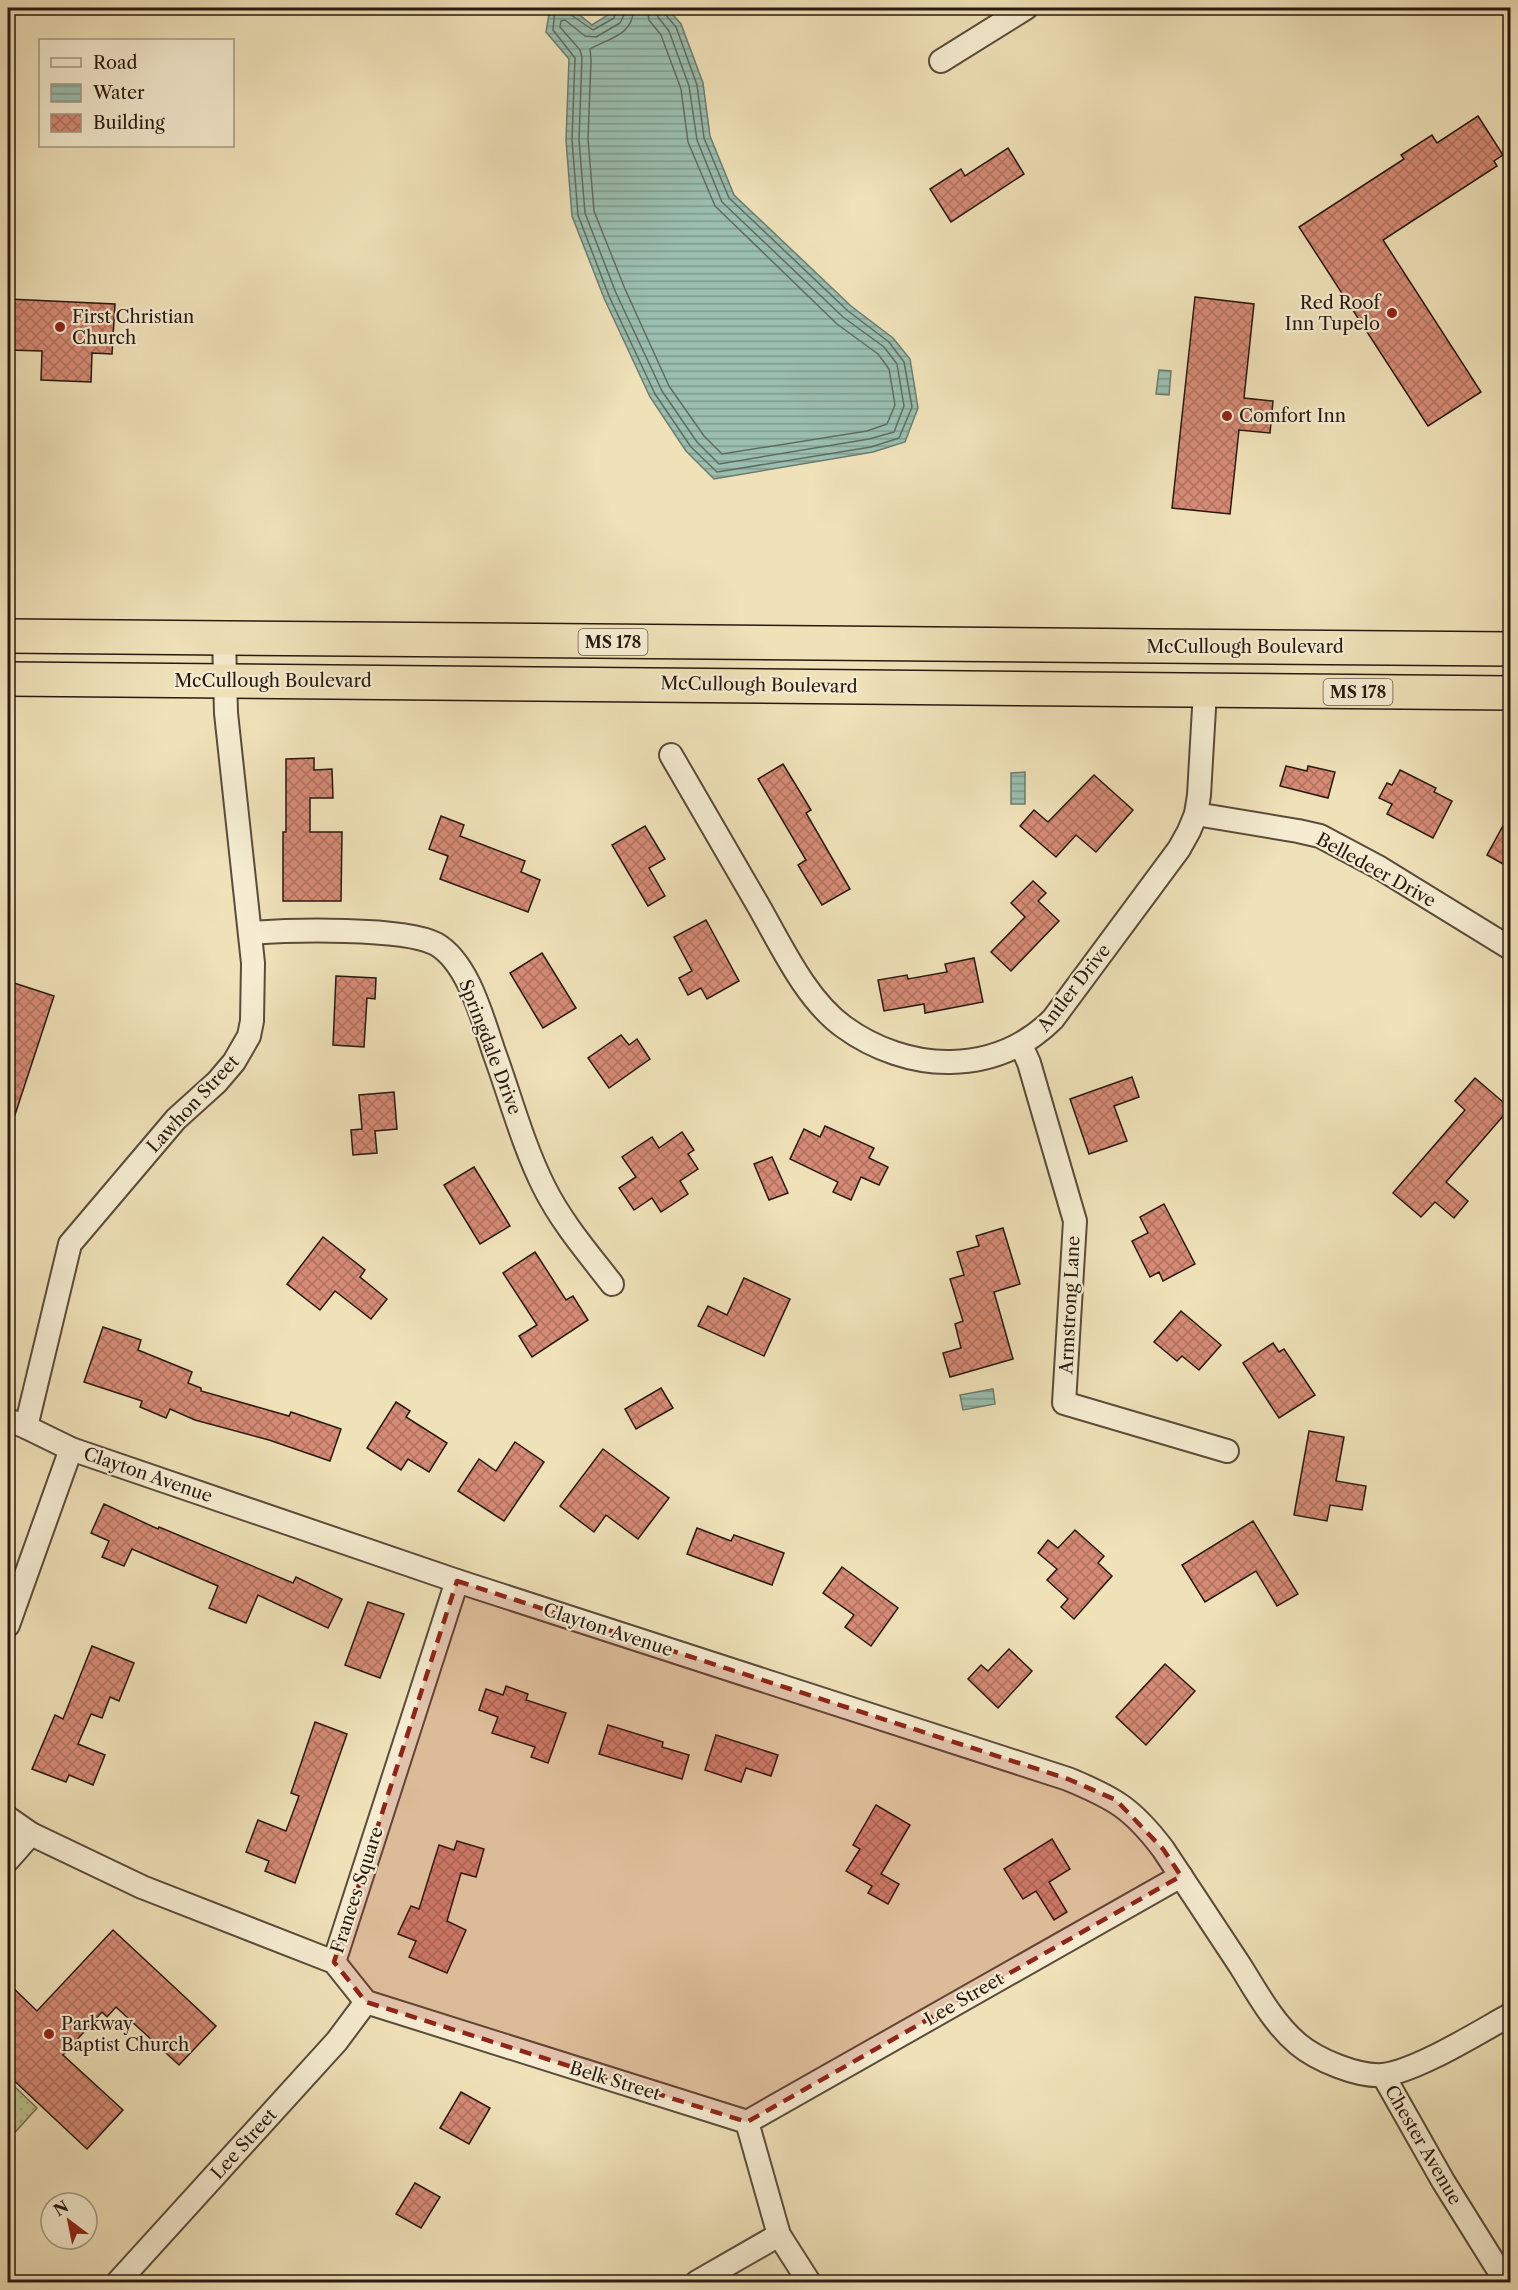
<svg xmlns="http://www.w3.org/2000/svg" width="1518" height="2290" font-family="'Libre Caslon Text',serif">
	<style>
		.park { fill: url(#park-dots); stroke: #726e4e; stroke-width: 1.5 }
		.water { fill: url(#water-rules); stroke: #6c7c6f; stroke-width: 1.5 }
		.lines { fill: none; stroke-linecap: round; stroke-linejoin: round }
		.shore { stroke: #616c60; stroke-width: 1.5 }
		.building { fill: url(#building-cross-hatch); stroke: #281910; stroke-width: 1.5 }
		.street-casing { stroke: #5a4b3a; stroke-width: 26 }
		.highway-casing { stroke: #281910; stroke-width: 36 }
		.street { stroke: #f5ecd1; stroke-width: 22 }
		.highway { stroke: #efe1b8; stroke-width: 33 }
		.marked { fill: #8f2418; fill-opacity: 0.2; stroke: #8f2418; stroke-width: 4.5; stroke-dasharray: 12 8; stroke-linejoin: round }
		.poi-dot { fill: #8f2418; stroke: #f5ecd1; stroke-width: 2 }
		.labels { text-anchor: middle; dominant-baseline: central; stroke-width: 4.5; stroke-linejoin: round; paint-order: stroke }
		.shield { fill: #f5ecd1; stroke: #66584a; stroke-width: 1.5 }
		.shield-label { font-size: 16px; font-weight: bold; fill: #281910 }
		.poi-label { font-size: 18px; fill: #281910; stroke: #f5ecd1; text-anchor: start }
		.street-label { font-size: 18px; fill: #281910; stroke: #f5ecd1 }
	</style>
	<defs>
		<pattern id="park-dots" width="8" height="8" patternUnits="userSpaceOnUse" patternTransform="scale(1.5)"><rect width="8" height="8" fill="#bdc28c"/><path d="M2 2h.1M6 6h.1" fill="none" stroke="#a2a678" stroke-width="1.8" stroke-linecap="round"/></pattern>
		<pattern id="water-rules" width="6" height="5" patternUnits="userSpaceOnUse" patternTransform="scale(1.5)"><rect width="6" height="5" fill="#9abeaf"/><path d="M0 2.5h6" fill="none" stroke="#7e9a8d"/></pattern>
		<pattern id="building-cross-hatch" width="8" height="8" patternUnits="userSpaceOnUse" patternTransform="scale(1.5)"><rect width="8" height="8" fill="#d68b76"/><path d="M0 0l8 8M0 8l8-8" fill="none" stroke="#ae715f"/></pattern>
	</defs>
	<rect width="100%" height="100%" fill="#efe1b8"/>
	<filter id="stains"><feTurbulence type="fractalNoise" baseFrequency=".00333" numOctaves="4"/><feColorMatrix values="0 0 0 0 .2 0 0 0 0 .09 0 0 0 0 .02 0 0 0 .5 -.17"/></filter>
	<radialGradient id="worn" r=".72"><stop offset=".6" stop-color="#630" stop-opacity="0"/><stop offset="1" stop-color="#630" stop-opacity=".3"/></radialGradient>
	<!-- park -->
	<path class="park" d="M15,2087L37,2108L8,2140V2096Z"/>
	<!-- water -->
	<g class="water">
		<path d="M550,8H571L592,25L611,13L610,8H667L681,24L703,83L710,136L734,195L851,306L893,338L910,359L918,408L905,442L873,452L714,479L686,451L650,397L604,298L572,216L566,140L569,59L546,32Z"/>
		<path d="M1159,370L1171,371L1169,395L1156,394Z"/>
		<path d="M1025,772V804H1011V773Z"/>
		<path d="M993,1389L995,1404L963,1410L960,1395Z"/>
	</g>
	<g class="lines">
		<!-- shore -->
		<g class="shore">
			<path d="M555,8L553,30L575,58L572,140L578,215L609,296L655,394L691,447L717,472L871,447L899,438L912,407L904,362L889,342L848,311L729,198L704,138L697,85L676,27L664,13L663,8"/>
			<path d="M568,8L571,15L593,30L614,18L616,8"/>
			<path d="M624,8V15L620,23L596,37L585,36L565,20L561,21L560,27L580,50L582,57L579,140L585,213L616,293L662,391L697,442L719,464L869,439L894,432L904,406L897,364L884,347L843,317L722,202L697,140L689,86L669,31L658,17L656,8"/>
			<path d="M633,8C635,35 607,39 590,49L591,60L588,139L594,211L625,289L669,386L704,436L722,454L867,431L887,424L895,405L889,369L878,354L837,324L715,206L688,142L681,89L661,35L649,20L647,8"/>
		</g>
	</g>
	<!-- building -->
	<g class="building">
		<path d="M1478,116L1503,155L1494,161L1497,166L1383,240L1481,392L1428,426L1299,227L1404,159L1401,155L1432,135L1437,143Z"/>
		<path d="M1008,148L1024,174L951,222L930,189L961,169L965,176Z"/>
		<path d="M1195,297L1254,304L1244,398L1273,401L1270,433L1239,430L1230,514L1172,508Z"/>
		<path d="M8,299L115,304L112,354L92,353L91,382L41,380L42,351L8,350Z"/>
		<path d="M314,758V770L332,769L333,798H310V832H342L341,901H283V832H286V759Z"/>
		<path d="M783,764L811,810L806,813L850,889L822,905L798,865L806,860L758,779Z"/>
		<path d="M1286,766L1307,771L1308,766L1335,772L1328,798L1280,786Z"/>
		<path d="M1400,770L1436,788L1434,792L1452,801L1433,838L1387,814L1392,804L1379,798L1387,783L1392,785Z"/>
		<path d="M1094,775L1133,810L1096,852L1076,835L1056,857L1020,826L1034,810L1048,822Z"/>
		<path d="M1510,813V868L1487,855Z"/>
		<path d="M441,816L464,825L460,836L525,861L521,872L540,880L528,912L440,879L448,856L429,849Z"/>
		<path d="M645,826L665,859L649,868L665,896L648,906L612,845Z"/>
		<path d="M1033,881L1046,893L1038,901L1059,921L1011,971L991,952L1025,917L1011,903Z"/>
		<path d="M706,920L739,981L707,999L701,988L688,995L679,978L692,971L674,937Z"/>
		<path d="M542,953L576,1008L543,1028L510,973Z"/>
		<path d="M974,958L983,1002L925,1013L924,1004L884,1011L878,980L907,975L908,979L947,972L945,964Z"/>
		<path d="M336,976L376,978L375,999L367,998L364,1047L333,1045Z"/>
		<path d="M8,981L54,996L10,1130H8Z"/>
		<path d="M621,1035L629,1045L637,1039L650,1059L609,1088L588,1058Z"/>
		<path d="M1132,1077L1139,1097L1114,1106L1127,1141L1089,1154L1070,1099Z"/>
		<path d="M1475,1078L1510,1108L1446,1182L1468,1201L1454,1218L1435,1202L1421,1217L1393,1193L1465,1110L1455,1101Z"/>
		<path d="M394,1092L397,1129L375,1131L377,1153L353,1155L351,1130L362,1129L359,1095Z"/>
		<path d="M825,1126L874,1148L869,1158L888,1167L879,1185L861,1177L851,1200L833,1192L838,1182L790,1159L804,1129L820,1137Z"/>
		<path d="M682,1132L694,1150L688,1154L698,1169L680,1181L688,1194L661,1212L652,1198L634,1210L619,1188L636,1177L622,1157L652,1137L659,1148Z"/>
		<path d="M772,1157L788,1193L769,1200L754,1164Z"/>
		<path d="M474,1167L510,1226L480,1244L444,1185Z"/>
		<path d="M1164,1204L1195,1264L1163,1281L1159,1272L1150,1277L1132,1241L1148,1233L1140,1217Z"/>
		<path d="M1003,1228L1020,1284L994,1292L1013,1359L950,1377L943,1353L961,1348L955,1324L963,1321L950,1279L964,1275L957,1252L979,1246L976,1236Z"/>
		<path d="M323,1237L365,1270L360,1277L387,1299L371,1319L335,1291L320,1310L287,1284Z"/>
		<path d="M535,1252L566,1300L573,1296L588,1320L532,1357L519,1336L537,1325L503,1273Z"/>
		<path d="M744,1278L790,1299L764,1356L698,1326L708,1306L727,1315Z"/>
		<path d="M1181,1311L1221,1345L1199,1370L1182,1356L1177,1361L1154,1342Z"/>
		<path d="M103,1327L141,1340L138,1350L192,1372L188,1383L201,1388V1391L289,1416L291,1412L341,1429L330,1461L269,1440L195,1420L170,1409L166,1418L140,1407L142,1401L84,1382Z"/>
		<path d="M1273,1343L1279,1352L1284,1349L1315,1395L1279,1418L1243,1363Z"/>
		<path d="M661,1388L673,1408L636,1429L625,1409Z"/>
		<path d="M396,1402L410,1411L406,1417L447,1443L429,1472L408,1459L401,1470L367,1448Z"/>
		<path d="M1309,1431L1344,1437L1336,1481L1366,1486L1362,1510L1330,1505L1327,1521L1294,1515Z"/>
		<path d="M515,1442L544,1462L504,1521L458,1491L479,1459L496,1471Z"/>
		<path d="M603,1449L669,1498L638,1539L606,1515L594,1532L560,1506Z"/>
		<path d="M104,1504L158,1529L159,1527L293,1583L296,1577L342,1599L328,1628L258,1595L246,1623L209,1608L218,1586L132,1549L124,1566L102,1557L109,1541L91,1533Z"/>
		<path d="M1253,1521L1298,1594L1277,1606L1256,1571L1205,1602L1182,1565Z"/>
		<path d="M697,1528L731,1541L734,1535L784,1553L772,1585L687,1554Z"/>
		<path d="M1075,1530L1104,1556L1098,1563L1112,1576L1074,1619L1061,1607L1068,1599L1047,1580L1057,1569L1038,1553L1048,1540L1058,1548Z"/>
		<path d="M842,1567L898,1608L871,1646L845,1627L854,1615L823,1593Z"/>
		<path d="M368,1602L404,1614L380,1678L345,1665Z"/>
		<path d="M92,1646L134,1663L119,1701L110,1697L102,1718L91,1714L78,1744L105,1755L93,1785L69,1775L66,1782L32,1769L55,1715L63,1719Z"/>
		<path d="M1009,1649L1032,1671L998,1708L968,1679L981,1665L988,1671Z"/>
		<path d="M1165,1664L1195,1691L1146,1745L1116,1717Z"/>
		<path d="M506,1686L528,1694L526,1700L566,1713L548,1763L531,1757L535,1747L492,1733L498,1717L479,1710L486,1689L503,1695Z"/>
		<path d="M315,1722L347,1734L295,1883L265,1871L269,1861L246,1852L258,1820L286,1831L299,1796L291,1793Z"/>
		<path d="M608,1725L663,1742L662,1747L689,1755L682,1779L599,1754Z"/>
		<path d="M716,1735L778,1755L771,1776L746,1768L741,1782L705,1770Z"/>
		<path d="M876,1805L910,1825L881,1874L899,1884L888,1904L868,1893L872,1886L846,1871L860,1849L853,1845Z"/>
		<path d="M1052,1839L1070,1869L1049,1882L1067,1912L1054,1920L1036,1891L1023,1899L1004,1869Z"/>
		<path d="M457,1841L484,1849L476,1877L461,1873L447,1921L466,1930L447,1973L409,1957L416,1941L398,1934L411,1906L419,1909L439,1845L454,1850Z"/>
		<path d="M113,1930L216,2026L179,2065L116,2007L107,2017L102,2012L63,2055L123,2110L87,2149L8,2075V1983L37,2011Z"/>
		<path d="M461,2092L490,2108L469,2144L440,2128Z"/>
		<path d="M415,2183L440,2197L421,2228L396,2214Z"/>
	</g>
	<g class="lines">
		<!-- street casing -->
		<g class="street-casing">
			<g id="street">
				<path d="M941,61L1026,8"/>
				<path d="M671,755C700,805 729,855 758,905C781,945 806,1000 844,1027C874,1049 914,1063 951,1062C991,1061 1025,1047 1053,1019L1179,849L1189,831L1196,814L1199,795L1205,691"/>
				<path d="M1196,814L1298,831L1320,836L1380,868L1510,948"/>
				<path d="M250,933C290,930 403,927 436,944C469,963 483,1021 495,1055C511,1099 523,1145 544,1187C562,1223 588,1253 612,1284"/>
				<path d="M1021,1045L1029,1063L1075,1221L1064,1403L1227,1451"/>
				<path d="M8,1420L26,1427L71,1449L457,1581L1068,1779C1114,1798 1132,1808 1163,1849C1189,1888 1215,1928 1241,1967C1257,1993 1274,2024 1298,2044C1317,2060 1358,2077 1383,2075C1417,2071 1479,2032 1510,2015"/>
				<path d="M26,1427L70,1244L176,1119L217,1082L234,1062L249,1036L252,1021L253,963L226,713L224,638"/>
				<path d="M8,1625L71,1449"/>
				<path d="M8,1818L31,1834L142,1887L334,1962L366,2002L747,2122L779,2235L809,2282"/>
				<path d="M8,1860L31,1834"/>
				<path d="M334,1962L457,1581"/>
				<path d="M1383,2075L1443,2181L1506,2282"/>
				<path d="M747,2122L1181,1876"/>
				<path d="M118,2282L337,2041L366,2002"/>
				<path d="M697,2282L779,2235"/>
			</g>
		</g>
		<!-- highway casing -->
		<g class="highway-casing">
			<g id="highway">
				<path d="M8,636L1510,649"/>
				<path d="M8,679L1510,693"/>
			</g>
		</g>
		<!-- street -->
		<use href="#street" class="street"/>
		<!-- highway -->
		<use href="#highway" class="highway"/>
	</g>
	<!-- marked area -->
	<path class="marked" d="M457,1581L1068,1779L1116,1800L1163,1849L1181,1876L747,2122L366,2002L334,1962Z"/>
	<!-- markers -->
	<g class="poi-dot">
		<circle cx="1392" cy="313" r="6"/>
		<circle cx="60" cy="327" r="6"/>
		<circle cx="1227" cy="416" r="6"/>
		<circle cx="49" cy="2034" r="6"/>
	</g>
	<g class="labels">
		<!-- shield labels -->
		<g class="shield">
			<rect x="578.5" y="629" width="69" height="26" rx="4.5"/>
			<rect x="1323.5" y="679" width="69" height="26" rx="4.5"/>
		</g>
		<g class="shield-label">
			<text x="613" y="642">MS 178</text>
			<text x="1358" y="692">MS 178</text>
		</g>
		<!-- poi labels -->
		<g class="poi-label">
			<text x="1380" y="303" text-anchor="end">Red Roof<tspan x="1380" dy="21">Inn Tupelo</tspan></text>
			<text x="72" y="317">First Christian<tspan x="72" dy="21">Church</tspan></text>
			<text x="1239" y="416">Comfort Inn</text>
			<text x="61" y="2024">Parkway<tspan x="61" dy="21">Baptist Church</tspan></text>
		</g>
		<!-- street labels -->
		<g class="street-label">
			<text x="1245" y="647">McCullough Boulevard</text>
			<text x="273" y="681">McCullough Boulevard</text>
			<text transform="translate(759 685) rotate(1)">McCullough Boulevard</text>
			<text transform="translate(1376 870) rotate(29)">Belledeer Drive</text>
			<text transform="translate(1074 988) rotate(-52)">Antler Drive</text>
			<text transform="translate(490 1047) rotate(69)">Springdale Drive</text>
			<text transform="translate(193 1104) rotate(-47)">Lawhon Street</text>
			<text transform="translate(1070 1305) rotate(-87)">Armstrong Lane</text>
			<text transform="translate(148 1475) rotate(19)">Clayton Avenue</text>
			<text transform="translate(608 1630) rotate(18)">Clayton Avenue</text>
			<text transform="translate(357 1890) rotate(-72)">Frances Square</text>
			<text transform="translate(964 1999) rotate(-30)">Lee Street</text>
			<text transform="translate(615 2081) rotate(17)">Belk Street</text>
			<text transform="translate(244 2144) rotate(-48)">Lee Street</text>
			<text transform="translate(1423 2145) rotate(60)">Chester Avenue</text>
		</g>
	</g>
	<!-- margin -->
	<rect width="1518" height="2290" fill="none" stroke="#efe1b8" stroke-width="30"/>
	<rect x="9" y="9" width="1500" height="2272" fill="none" stroke="#281910" stroke-width="3"/>
	<rect x="15" y="15" width="1488" height="2260" fill="none" stroke="#281910" stroke-width="1.5"/>
	<!-- legend -->
	<rect x="39" y="39" width="195" height="108" fill="#f5ecd1" stroke="#a39884" stroke-width="1.5"/>
	<rect x="51" y="58" width="30" height="9" fill="#f5ecd1" stroke="#a39884" stroke-width="1.5"/>
	<text x="93" y="69" font-size="18" fill="#281910">Road</text>
	<rect x="51" y="84" width="30" height="18" fill="url(#water-rules)" stroke="#a39884" stroke-width="1.5"/>
	<text x="93" y="99" font-size="18" fill="#281910">Water</text>
	<rect x="51" y="114" width="30" height="18" fill="url(#building-cross-hatch)" stroke="#a39884" stroke-width="1.5"/>
	<text x="93" y="129" font-size="18" fill="#281910">Building</text>
	<!-- north arrow -->
	<g transform="translate(69 2221) rotate(328)"><circle r="28" fill="#f5ecd1" stroke="#a39884" stroke-width="1.5"/>
	<path d="M0-4.5L10 22L0 15L-10 22Z" fill="#8f2418"/>
	<text y="-9" font-size="16" font-weight="bold" text-anchor="middle" fill="#281910">N</text>
	</g>
	<rect width="100%" height="100%" filter="url(#stains)"/>
	<rect width="100%" height="100%" fill="url(#worn)"/>
</svg>
